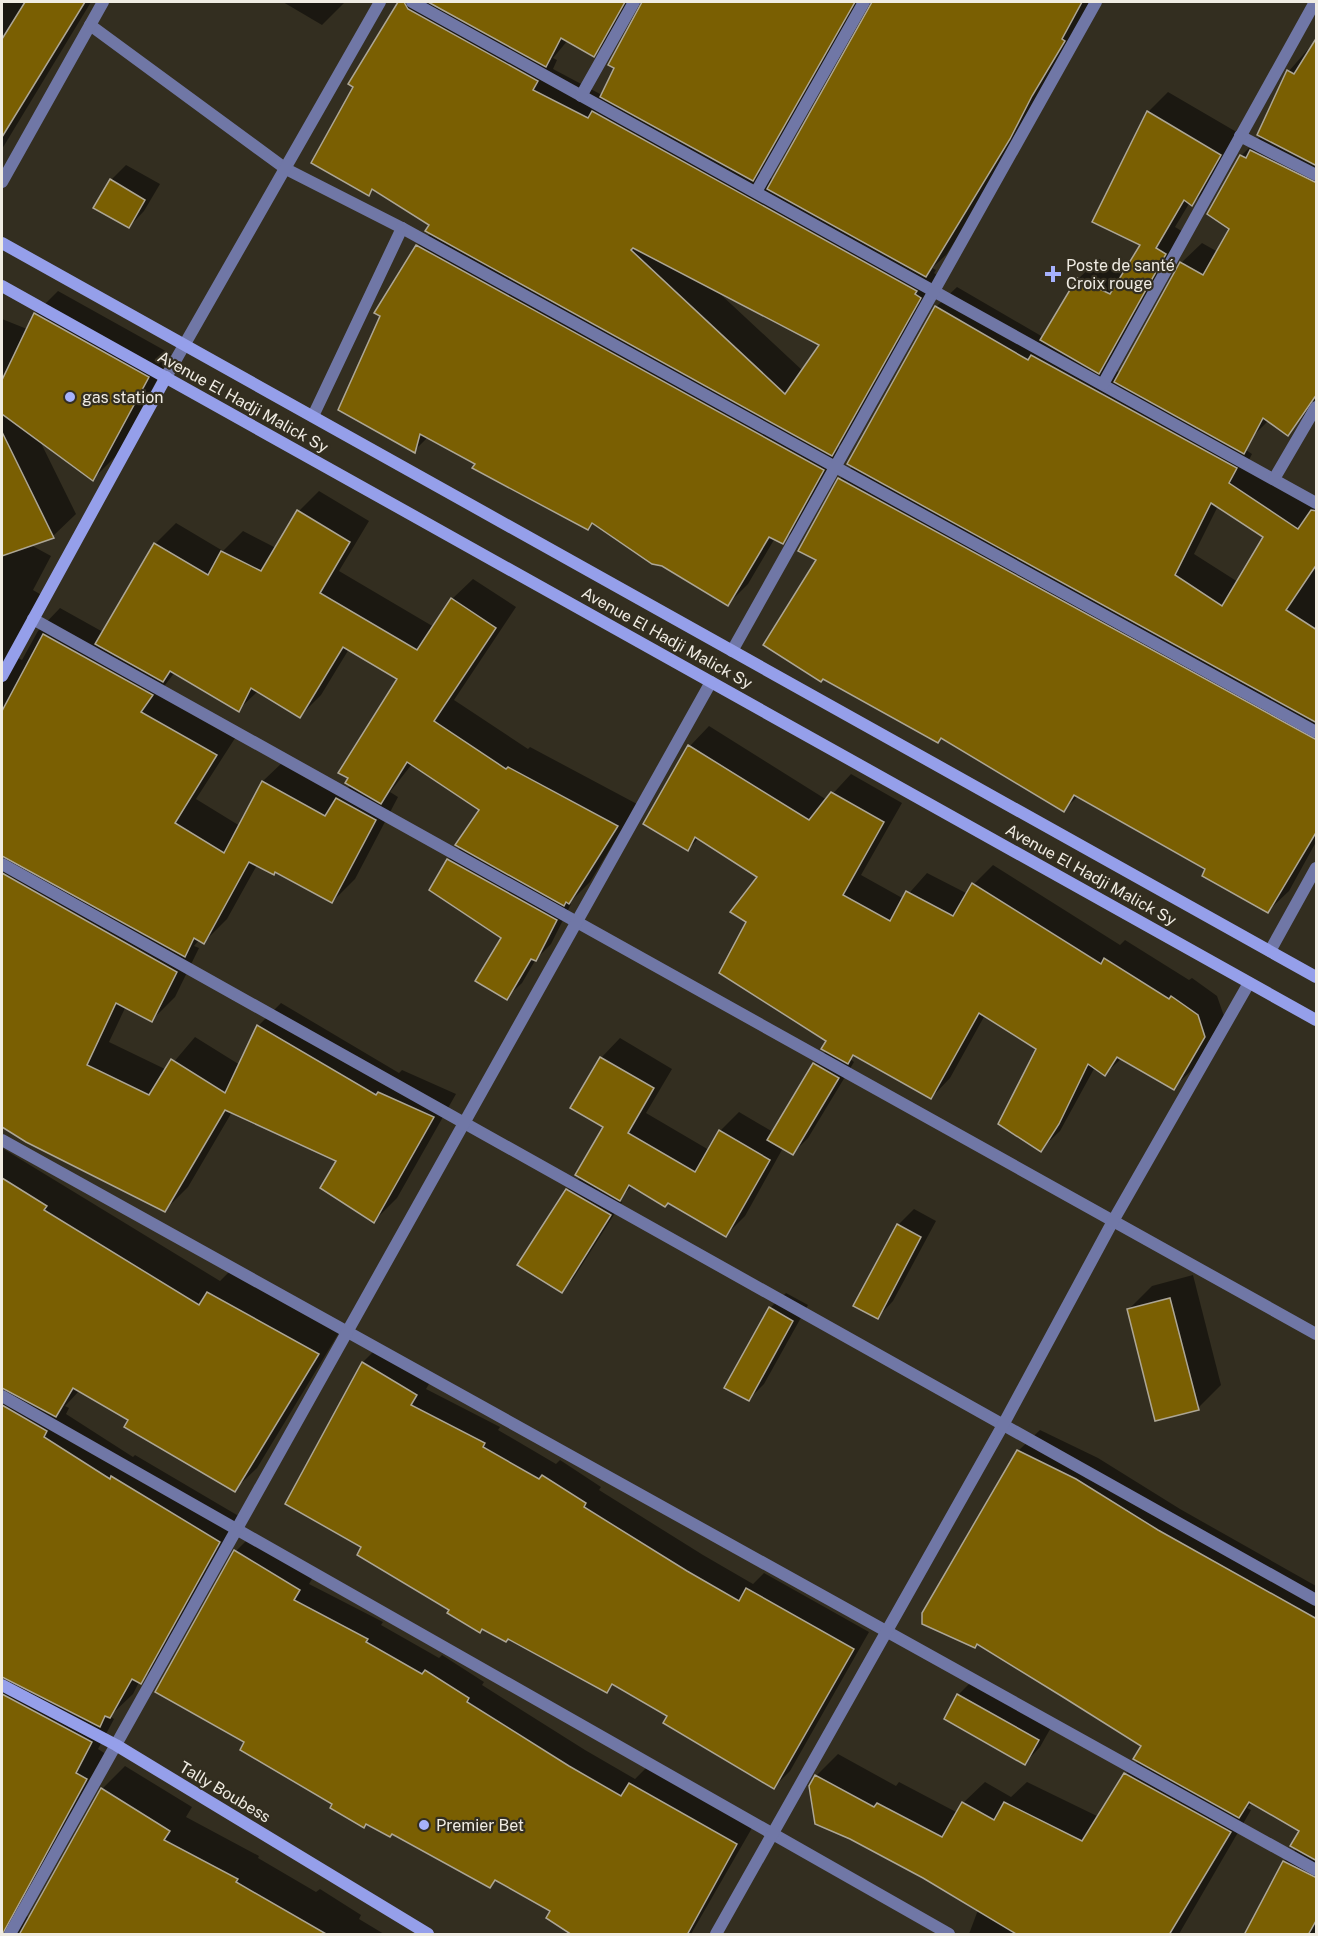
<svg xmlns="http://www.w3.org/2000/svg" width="1318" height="1936" font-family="'Public Sans',sans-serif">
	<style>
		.shadow { fill: #0007; fill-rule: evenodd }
		.building { fill: #7a5f02; stroke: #ada695; stroke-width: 1.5; fill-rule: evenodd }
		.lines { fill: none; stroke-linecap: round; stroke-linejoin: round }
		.street { stroke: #7077a6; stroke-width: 12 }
		.secondary { stroke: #959fea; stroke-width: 12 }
		.poi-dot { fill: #a6b1fc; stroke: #332e20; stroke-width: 2 }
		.labels { text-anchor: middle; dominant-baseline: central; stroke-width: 4.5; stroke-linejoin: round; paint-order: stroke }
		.poi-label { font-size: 16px; fill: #f0ece3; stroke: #332e20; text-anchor: start }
		.street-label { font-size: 16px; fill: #f0ece3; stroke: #332e20 }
	</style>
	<rect width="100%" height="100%" fill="#332e20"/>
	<!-- shadow -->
	<g class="shadow">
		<path d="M2,2H91L2,149Z"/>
		<path d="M283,2H345L322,25Z"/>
		<path d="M399,2H632L614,34L594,55L568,40L553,58L557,60L553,69L602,95L643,2H862L773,159L759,172L774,180L873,6V2H1090L985,195L946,255L932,268L936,270L934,273L940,277L852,433L838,447L843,450L803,522L782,542L775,538L748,584L728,604L594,522L588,528L428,437L414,451L417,246L431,233V225L374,189L368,194L355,86L351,84ZM717,291L821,345L803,371Z"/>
		<path d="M1316,40V402L1288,434L1269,420L1253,436L1175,403L1252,454L1248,462L1316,508V842L1289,891L1268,911L1208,868L1078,796L1064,810L818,559L840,479L853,466L936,307L957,287L1043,337L1078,279L1099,259L1126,272L1142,244L1148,112L1168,92L1240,134L1213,183L1192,204L1190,202L1175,227L1185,233L1119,351L1106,365L1120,373L1181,263L1202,243L1218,252L1231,228L1241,156L1261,136L1289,71ZM1218,506L1265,537L1238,582L1194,554Z"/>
		<path d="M126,165L160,184L144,211L129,227L111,180Z"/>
		<path d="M58,291L171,354L116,456L93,479L39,439L76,514L53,536L29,544L51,556L33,590L45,597L18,658L22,660L38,631L60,608L103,632L155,544L176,523L223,551L243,531L276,548L299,511L319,491L369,521L339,571L434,627L452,599L473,579L516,607L454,700L528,749L530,747L637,804L590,882L569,903L571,904L551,944L536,959L522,983L506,998L503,937L448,860L461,847L481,809L412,764L390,792L398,797L355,879L332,902L276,871L257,865L227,919L204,942L200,939L194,946L199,948L175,997L152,1020L126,1006L109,1042L167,1070L195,1037L240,1065L258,1026L281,1003L399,1073L402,1070L456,1094L397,1198L374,1221L338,1160L232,1112L188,1187L165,1210L42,1149L2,1125V529L28,544L18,513L2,504V319L27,329L35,314ZM349,649L399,679L351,785L344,792L286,759L263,781L240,826L196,799L239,732L162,689L175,672L238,710L258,691L300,716L321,695Z"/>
		<path d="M709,726L827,800L851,774L902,803L861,875L904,899L927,873L968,894L974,884L993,865L1120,945L1125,940L1189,980L1192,978L1217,996L1224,1016L1193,1069L1173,1088L1122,1058L1105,1074L1095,1067L1060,1131L1040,1150L1037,1048L985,1015L950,1078L931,1098L854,1055L850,1059L854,1062L808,1138L792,1154L783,1148L745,1216L726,1235L668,1202L632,1186L618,1200L622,1202L573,1279L561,1291L567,1190L581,1177L605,1127L601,1058L620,1038L672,1069L646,1113L709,1150L720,1131L739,1112L773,1132L814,1064L827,1050L828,1040L748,922L760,876L699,838L688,849L645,824L690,746Z"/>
		<path d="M2,1148L220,1281L231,1270L340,1331L257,1468L234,1490L130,1419L80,1390L65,1406L69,1408L66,1414L133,1457L135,1455L242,1518L163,1659L139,1682L133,1694L110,1716L114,1719L98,1749L109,1756L25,1915L30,1918L102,1789L125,1766L192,1807L186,1817L259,1856L258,1858L316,1892L320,1889L361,1915L359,1919L384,1934H2Z"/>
		<path d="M914,1209L936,1221L893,1301L878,1317L898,1225Z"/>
		<path d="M1193,1275L1221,1385L1198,1408L1129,1309L1152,1286Z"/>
		<path d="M786,1293L808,1305L764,1384L748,1400L770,1308Z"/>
		<path d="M379,1346L432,1379L426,1389L500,1427L498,1430L556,1464L560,1460L601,1487L599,1490L703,1555L753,1584L764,1573L869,1632L790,1771L774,1787L669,1715L614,1684L607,1691L451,1609L364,1546L287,1503L363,1362Z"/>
		<path d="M1040,1430L1098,1458L1180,1509L1316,1586V1934H1245L1284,1862L1297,1848L1301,1830L1253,1802L1247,1808L1251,1810L1179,1934H969L978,1910L816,1776L838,1754L896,1786L899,1782L958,1813L963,1803L985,1782L1011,1797L1027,1782L1099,1817L1126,1774L1139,1760L1143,1745L1018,1451Z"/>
		<path d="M252,1535L315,1574L309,1584L383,1622L381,1625L439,1658L442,1655L484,1682L482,1685L585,1750L635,1779L646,1768L752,1828L691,1934H576L552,1911L497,1879L490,1886L334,1804L246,1741L236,1551Z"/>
		<path d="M974,1679L1053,1724L1040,1747L1025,1763L958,1695Z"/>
	</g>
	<!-- building -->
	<g class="building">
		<path d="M25,2H85L2,137V39Z"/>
		<path d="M398,2H404L408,9L538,81L533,90L588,118L592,111L917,291L915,294L921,298L832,456L425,231L429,225L372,189L369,196L311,163L353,87L348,84ZM633,248L819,345L785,394L631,250Z"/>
		<path d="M428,2H625L594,57L561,38L546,67Z"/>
		<path d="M642,2H855L753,181L600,97L614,68L608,65Z"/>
		<path d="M872,2H1082L1062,39L1065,41L1032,96L1010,139L926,277L767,189Z"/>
		<path d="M1317,37V166L1257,135L1287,70L1294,74Z"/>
		<path d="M1147,111L1221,155L1192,206L1184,200L1156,248L1166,254L1099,374L1040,340L1077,278L1110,294L1140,245L1092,222Z"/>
		<path d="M1250,150L1317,183V394L1288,436L1263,418L1244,454L1114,382L1180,262L1203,275L1229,229L1207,214L1240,155L1246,158Z"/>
		<path d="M110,179L145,200L129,228L93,208Z"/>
		<path d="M416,245L824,470L783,544L769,537L728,606L662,566L652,564L592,523L588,530L472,468L475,464L420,434L415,453L338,410L380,316L374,313Z"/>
		<path d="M935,306L1028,360L1031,355L1237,468L1229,483L1298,529L1311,510L1317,511V564L1286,610L1317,630V723L847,464ZM1211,503L1263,537L1222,606L1175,575Z"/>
		<path d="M34,313L149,377L93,481L2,414V380Z"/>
		<path d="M2,432L54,538L2,556Z"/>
		<path d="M838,478L1317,740V831L1268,913L1202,876L1205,869L1074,795L1064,812L941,738L938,743L823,679L821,682L763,645L816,560L798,551Z"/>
		<path d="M297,510L350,542L320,593L417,650L451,598L496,628L434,721L506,769L508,767L618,826L569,904L566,902L564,906L455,845L479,810L407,762L381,804L345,783L348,778L338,773L397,679L343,647L300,718L251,688L239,712L170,671L163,682L95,644L154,543L208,575L221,551L261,571Z"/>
		<path d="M43,634L153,695L141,712L217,755L175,823L224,853L262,781L325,816L336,798L376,820L332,903L275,872L274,875L249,862L204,944L194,938L185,957L2,856V711Z"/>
		<path d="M688,745L809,820L831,792L884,822L843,895L890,921L906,891L953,916L972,883L1101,964L1104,958L1169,999L1171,996L1198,1015L1205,1037L1174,1090L1117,1057L1105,1076L1088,1064L1059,1124L1041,1152L998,1124L1036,1049L979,1013L931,1099L853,1055L848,1064L821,1049L826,1041L719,973L746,922L730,912L757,877L695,837L688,851L643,824Z"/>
		<path d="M447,859L557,920L536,961L531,959L507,1000L475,981L501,938L429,890Z"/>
		<path d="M2,873L177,972L152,1022L116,1003L87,1065L149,1095L171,1059L225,1093L257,1025L376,1095L378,1092L434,1117L374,1223L320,1188L336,1161L225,1110L165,1212L26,1142L2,1127Z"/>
		<path d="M600,1057L654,1088L628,1133L695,1172L719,1130L770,1160L726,1237L668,1203L665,1207L629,1185L620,1201L575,1175L603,1127L570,1108Z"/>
		<path d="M813,1063L839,1078L793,1155L767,1140Z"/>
		<path d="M2,1178L47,1206L44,1210L199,1305L207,1292L319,1354L235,1492L124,1427L128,1420L73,1388L56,1417L2,1388Z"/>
		<path d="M566,1189L611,1215L562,1293L517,1265Z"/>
		<path d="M897,1224L921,1237L878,1319L853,1306Z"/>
		<path d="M1170,1298L1199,1410L1155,1421L1127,1309Z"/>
		<path d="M769,1307L793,1321L749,1401L724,1388Z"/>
		<path d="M362,1362L417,1395L411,1405L485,1443L483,1447L539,1479L542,1475L586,1503L584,1507L687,1571L739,1601L746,1588L854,1649L774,1789L663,1723L667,1716L612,1684L607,1693L508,1639L506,1642L482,1629L480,1633L447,1613L449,1610L357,1555L361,1547L285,1504Z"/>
		<path d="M2,1405L47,1431L44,1437L110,1479L111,1476L220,1542L141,1684L132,1679L110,1718L105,1716L100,1727L2,1677Z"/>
		<path d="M1017,1450L1076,1479L1158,1530L1317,1619V1861L1290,1846L1299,1831L1249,1802L1239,1818L1133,1759L1141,1746L1063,1697L977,1644L975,1648L922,1624V1613Z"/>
		<path d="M234,1550L300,1590L294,1600L368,1639L366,1642L422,1674L425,1670L469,1698L467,1702L569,1766L621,1796L629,1783L737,1844L687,1935H572L546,1918L550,1911L495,1880L490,1888L392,1834L390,1837L366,1824L364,1828L330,1808L332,1804L240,1750L244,1742L155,1692Z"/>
		<path d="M2,1694L92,1742L76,1773L87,1779L2,1935Z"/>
		<path d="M957,1694L1039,1740L1025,1765L944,1719Z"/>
		<path d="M1124,1773L1231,1832L1169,1935H1018L923,1878L850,1839L815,1824L809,1786L815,1775L874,1807L877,1803L942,1837L962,1802L994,1820L1004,1802L1082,1841Z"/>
		<path d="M101,1788L170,1831L164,1840L238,1879L236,1882L328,1935H19Z"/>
		<path d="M1283,1861L1317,1878V1919L1308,1935H1244Z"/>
	</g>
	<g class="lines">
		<!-- street -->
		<g class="street">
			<path d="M412,2L1316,503"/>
			<path d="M90,25L286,169L402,228L1316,732"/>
			<path d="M581,96L634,2"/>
			<path d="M1240,136L1316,175"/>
			<path d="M2,182L103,2"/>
			<path d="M756,192L864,2"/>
			<path d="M166,377L380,2"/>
			<path d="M1103,384L1315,2"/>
			<path d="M313,416L402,228"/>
			<path d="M1274,479L1316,407"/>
			<path d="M33,619L1316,1334"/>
			<path d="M732,651L1096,2"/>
			<path d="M2,864L1316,1600"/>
			<path d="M1270,951L1316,868"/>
			<path d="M2,1140L1316,1870"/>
			<path d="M2,1396L949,1934"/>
			<path d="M10,1934L711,682"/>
			<path d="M716,1934L1003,1425L1113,1221L1249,983"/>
		</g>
		<!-- secondary -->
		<g class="secondary">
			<path d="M2,243L1316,977"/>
			<path d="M2,286L1316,1020"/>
			<path d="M2,676L166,377"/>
			<path d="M2,1685L116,1745L428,1934"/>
		</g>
	</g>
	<!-- markers -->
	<g class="poi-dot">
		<path d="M1050 265h6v6h6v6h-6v6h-6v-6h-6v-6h6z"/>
		<circle cx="70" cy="397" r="6"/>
		<circle cx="424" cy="1825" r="6"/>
	</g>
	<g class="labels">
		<!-- poi labels -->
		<g class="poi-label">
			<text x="1066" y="265">Poste de santé<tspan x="1066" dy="18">Croix rouge</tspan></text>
			<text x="82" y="397">gas station</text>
			<text x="436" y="1825">Premier Bet</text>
		</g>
		<!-- street labels -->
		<g class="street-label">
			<text transform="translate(243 402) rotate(29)">Avenue El Hadji Malick Sy</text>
			<text transform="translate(667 638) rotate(29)">Avenue El Hadji Malick Sy</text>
			<text transform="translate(1091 875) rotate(29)">Avenue El Hadji Malick Sy</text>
			<text transform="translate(225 1792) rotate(31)">Tally Boubess</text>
		</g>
	</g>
	<!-- border -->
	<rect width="1318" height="1936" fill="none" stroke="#f0ece3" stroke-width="6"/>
</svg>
